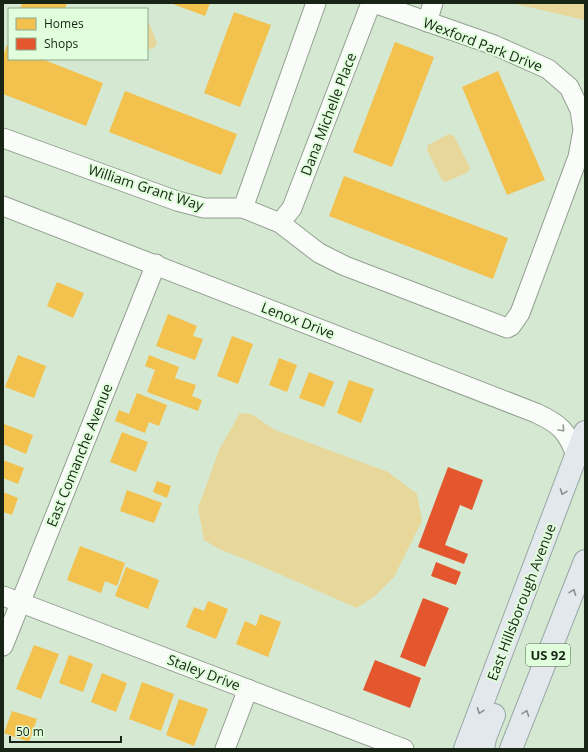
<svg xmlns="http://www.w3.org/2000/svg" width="588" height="752" font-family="'Open Sans',sans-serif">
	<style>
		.green { fill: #e8d79a }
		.homes { fill: #f2c14e }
		.shops { fill: #e4572e }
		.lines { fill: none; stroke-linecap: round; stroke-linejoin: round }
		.minor-casing { stroke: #92a190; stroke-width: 21 }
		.major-casing { stroke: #97a7a5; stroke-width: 24 }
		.minor { stroke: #f9fcf8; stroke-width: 19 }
		.major { stroke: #e2e8eb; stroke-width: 22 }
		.oneway { stroke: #949b92 }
		.oneway2 { stroke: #87908b }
		.labels { text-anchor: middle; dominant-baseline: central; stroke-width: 4; stroke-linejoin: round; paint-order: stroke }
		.shield { fill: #e0fddc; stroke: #546651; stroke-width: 1 }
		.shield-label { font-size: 13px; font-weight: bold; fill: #182516 }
		.street-label { font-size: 14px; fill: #182516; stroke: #e0fddc }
	</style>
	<rect width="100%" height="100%" fill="#d5e9d2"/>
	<!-- green -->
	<g class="green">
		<path d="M511,3H585V20Z"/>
		<path d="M147,23L150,25L157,43L155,47L147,50Z"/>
		<path d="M449,134L454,136L470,168L468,172L446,182L442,180L427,150L428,145Z"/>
		<path d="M240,413L251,414L275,430L388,472L417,494L422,521L394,577L375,596L357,608L252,562L219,549L204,540L198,508L219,450Z"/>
	</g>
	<!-- homes -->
	<g class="homes">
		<path d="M22,3H67L65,9H20Z"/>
		<path d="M170,3H210L205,16Z"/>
		<path d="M234,12L271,25L240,107L204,93Z"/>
		<path d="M395,42L434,57L392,167L353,152Z"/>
		<path d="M7,45L9,46V59H42L103,83L86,126L3,94V56Z"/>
		<path d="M498,71L545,180L507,195L462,87Z"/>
		<path d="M125,91L237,134L221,175L109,132Z"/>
		<path d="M344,176L508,238L493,279L329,216Z"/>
		<path d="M57,282L84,293L73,318L47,306Z"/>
		<path d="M168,314L197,326L193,336L203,339L195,360L156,346Z"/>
		<path d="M232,336L253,344L238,384L217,376Z"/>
		<path d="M18,355L46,366L34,398L5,387Z"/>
		<path d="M149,355L179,367L175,378L196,385L192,396L202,400L198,411L147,392L155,370L145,366Z"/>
		<path d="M279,358L297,365L287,392L269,385Z"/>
		<path d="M309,372L334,382L324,407L299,398Z"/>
		<path d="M349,380L374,389L361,423L337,413Z"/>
		<path d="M137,393L167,405L159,426L149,422L145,433L115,421L119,410L129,414Z"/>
		<path d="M4,424L33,435L26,454L3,444Z"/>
		<path d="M122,432L148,442L136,472L110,462Z"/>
		<path d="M3,460L24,468L18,484L3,478Z"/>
		<path d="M157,481L171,486L167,498L153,492Z"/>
		<path d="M127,490L162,503L154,523L120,511Z"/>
		<path d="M3,492L18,498L12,515L3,512Z"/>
		<path d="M80,546L125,563L117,586L105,581L101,593L67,580Z"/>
		<path d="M126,567L159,580L148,609L115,596Z"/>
		<path d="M208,601L228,609L216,639L186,627L194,607L204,611Z"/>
		<path d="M260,614L281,622L268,657L236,644L245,621L256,626Z"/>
		<path d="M34,645L59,654L41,699L16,689Z"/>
		<path d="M69,655L93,664L83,692L59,683Z"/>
		<path d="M102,673L127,683L116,712L91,702Z"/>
		<path d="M142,682L174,694L161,731L129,719Z"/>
		<path d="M179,699L208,709L194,746L166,735Z"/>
		<path d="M12,711L37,719L29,742L4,733Z"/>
	</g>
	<!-- shops -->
	<g class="shops">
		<path d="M448,467L483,480L472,510L460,505L445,545L468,554L464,564L418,547Z"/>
		<path d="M436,562L461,572L456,585L431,576Z"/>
		<path d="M423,598L449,608L425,667L400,657Z"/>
		<path d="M375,660L421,678L410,708L363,690Z"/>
	</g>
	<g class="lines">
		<!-- minor casing -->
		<g class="minor-casing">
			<g id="minor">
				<path d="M427,22L433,3"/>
				<path d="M3,138L177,201L204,208H243L280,223L319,253L345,266L507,328L511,326L520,313L578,157L583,130L580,110L569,87L548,69L494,45L374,3"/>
				<path d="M3,206L536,413C560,424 567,431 576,455"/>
				<path d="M243,208L316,3"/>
				<path d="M280,223L292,208L371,3"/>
				<path d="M3,596L404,749"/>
				<path d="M3,646L156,264"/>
				<path d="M225,749L248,689"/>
			</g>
		</g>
		<!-- major casing -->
		<g class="major-casing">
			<g id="major">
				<path d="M465,749L585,432"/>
				<path d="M483,749L485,738L494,715"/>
				<path d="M511,749L585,561"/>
			</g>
		</g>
		<!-- minor -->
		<use href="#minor" class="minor"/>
		<!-- major -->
		<use href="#major" class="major"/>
	</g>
	<!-- one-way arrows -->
	<defs><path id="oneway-chevron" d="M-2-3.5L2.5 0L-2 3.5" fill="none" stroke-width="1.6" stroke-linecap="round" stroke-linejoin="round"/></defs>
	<use class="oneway" href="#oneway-chevron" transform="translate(562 429) rotate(47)"/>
	<g class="oneway2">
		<use href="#oneway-chevron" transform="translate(563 492) rotate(110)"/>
		<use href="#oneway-chevron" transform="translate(573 592) rotate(-69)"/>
		<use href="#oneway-chevron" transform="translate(480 711) rotate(111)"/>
		<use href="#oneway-chevron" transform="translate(526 713) rotate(-69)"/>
	</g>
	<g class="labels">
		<!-- shield labels -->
		<rect class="shield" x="526" y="644" width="44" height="22" rx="3"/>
		<g class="shield-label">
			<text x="548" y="655">US 92</text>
		</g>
		<!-- street labels -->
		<g class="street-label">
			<text transform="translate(483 44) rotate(21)">Wexford Park Drive</text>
			<text transform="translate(328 114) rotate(-69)">Dana Michelle Place</text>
			<text transform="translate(146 187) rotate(18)">William Grant Way</text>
			<text transform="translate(298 320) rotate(21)">Lenox Drive</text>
			<text transform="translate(79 455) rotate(-68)">East Comanche Avenue</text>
			<text transform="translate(521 602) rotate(-69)">East Hillsborough Avenue</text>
			<text transform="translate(204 672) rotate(21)">Staley Drive</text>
		</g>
	</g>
	<!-- border -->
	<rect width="588" height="752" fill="none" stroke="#182516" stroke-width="8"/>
	<!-- legend -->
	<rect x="8" y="8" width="140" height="52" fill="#e0fddc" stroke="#90a78d"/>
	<rect x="16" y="18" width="20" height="12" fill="#f2c14e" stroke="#90a78d"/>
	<text x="44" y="28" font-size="12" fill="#182516">Homes</text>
	<rect x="16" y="38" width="20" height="12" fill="#e4572e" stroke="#90a78d"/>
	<text x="44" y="48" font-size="12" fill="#182516">Shops</text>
	<!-- scale -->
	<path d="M10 736v6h111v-6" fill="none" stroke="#182516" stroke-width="2"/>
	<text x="16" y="736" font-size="12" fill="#182516" stroke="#e0fddc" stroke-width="3" paint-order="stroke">50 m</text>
</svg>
